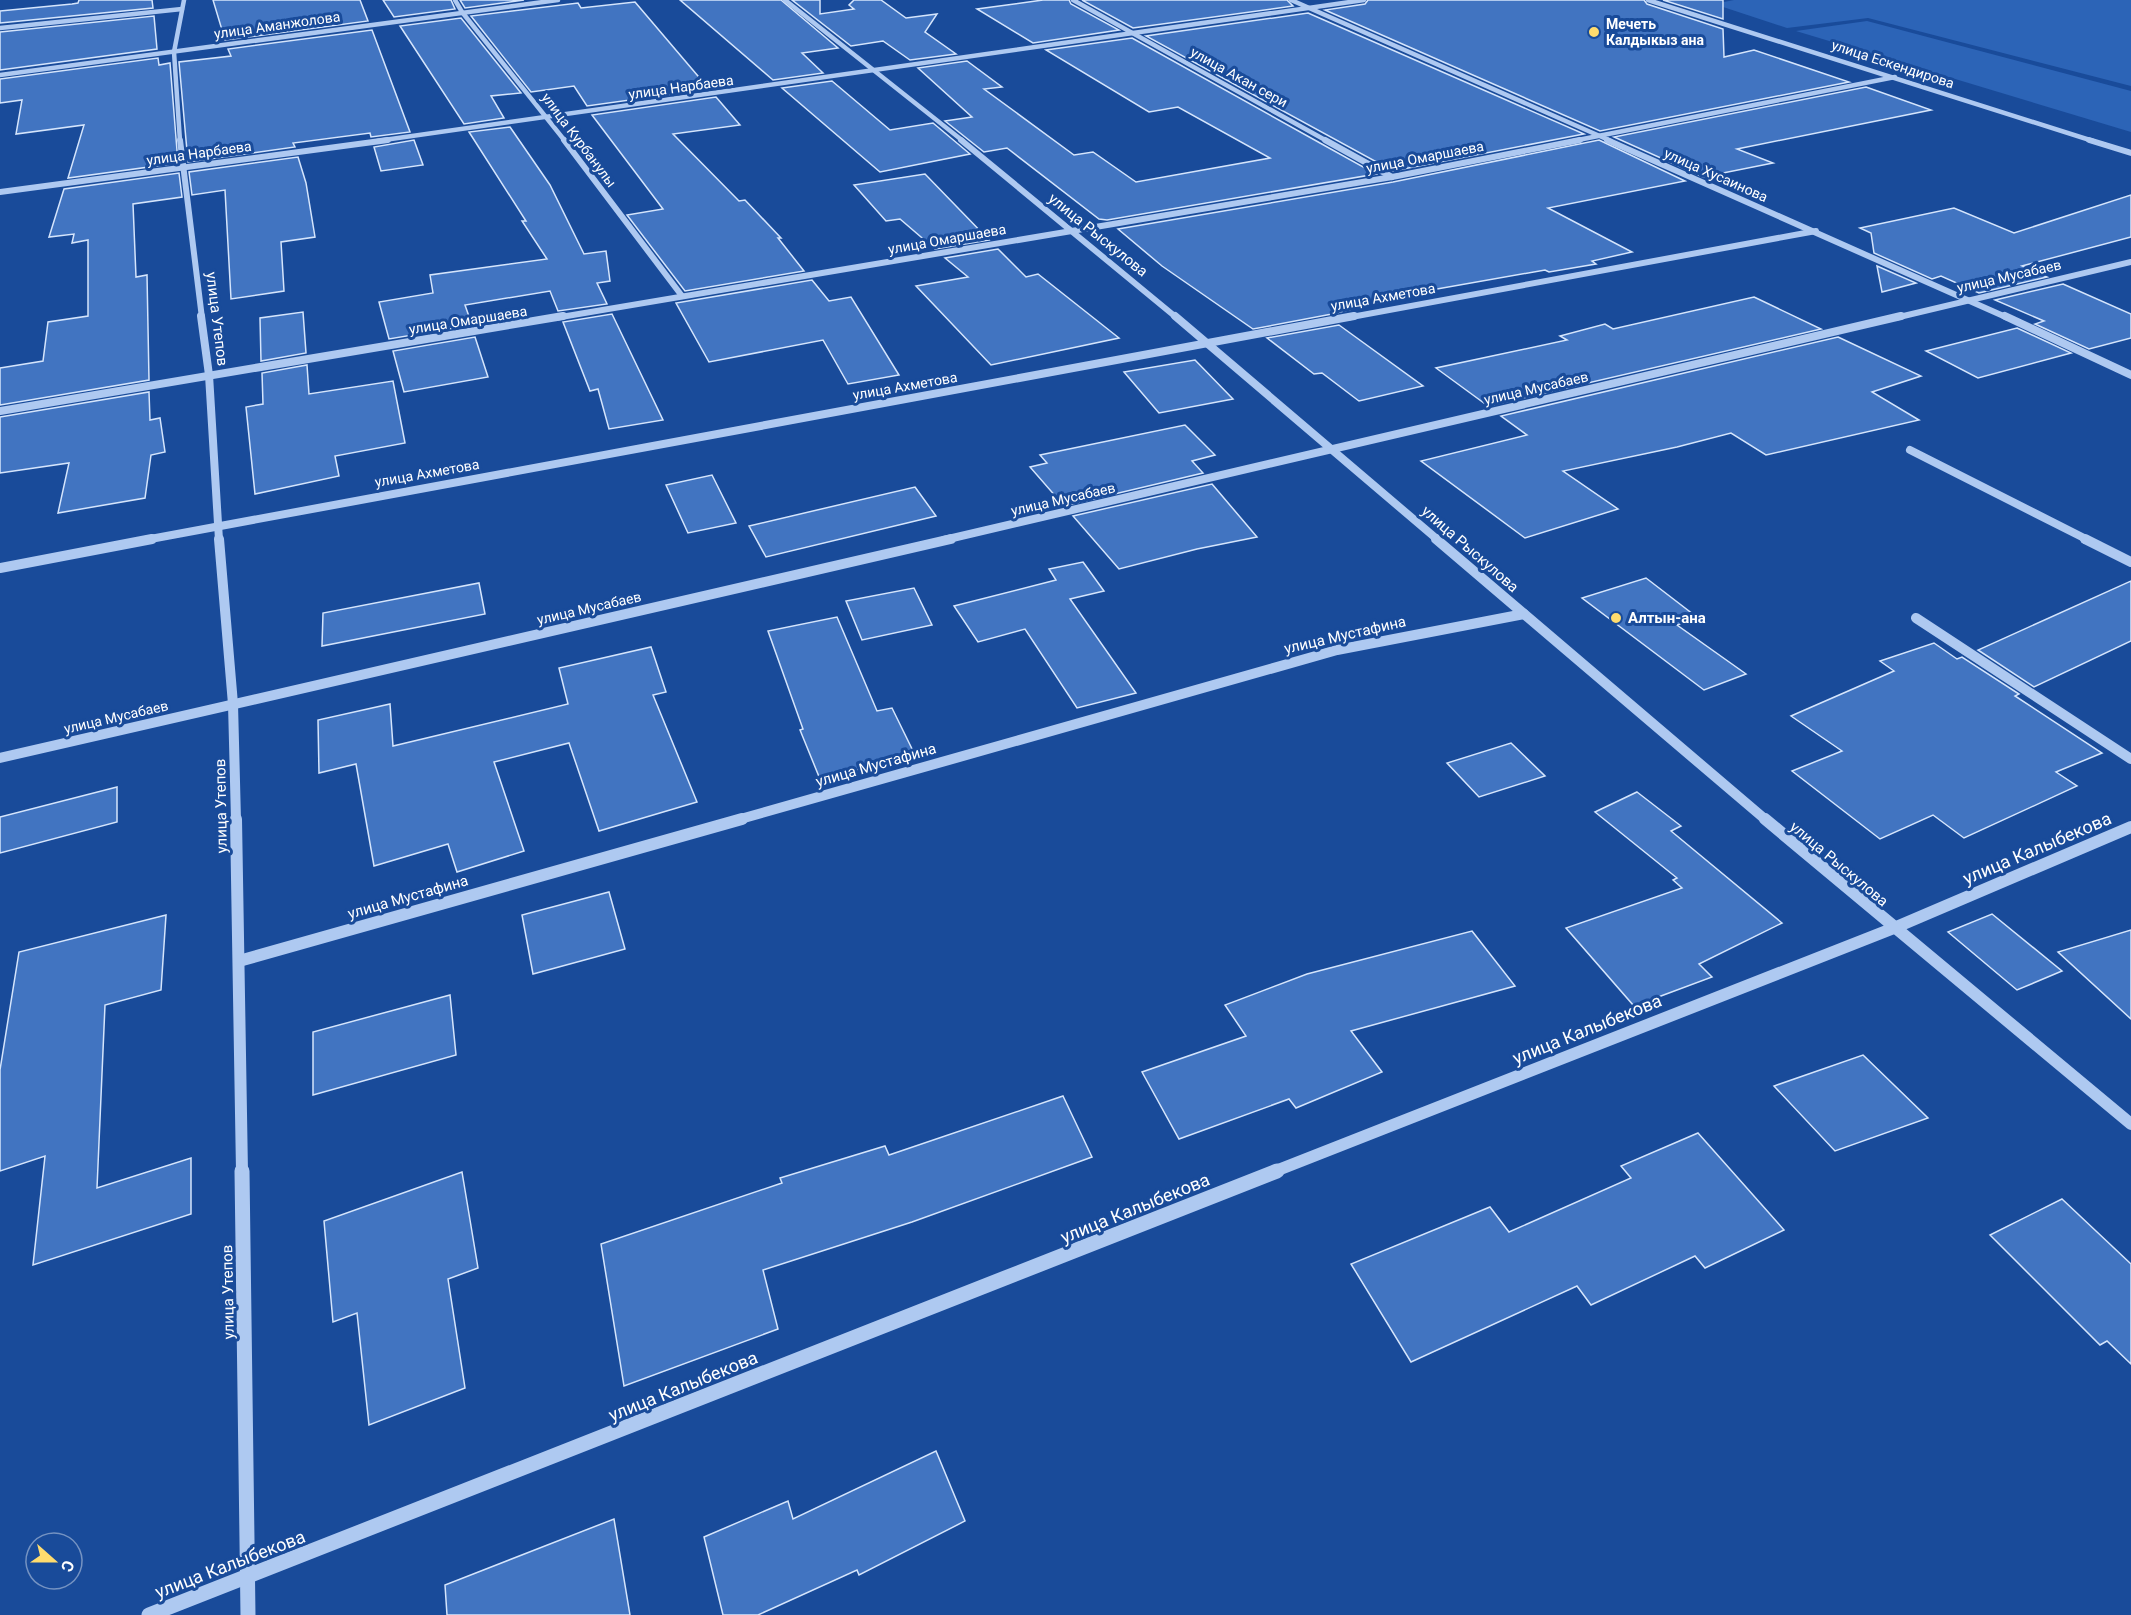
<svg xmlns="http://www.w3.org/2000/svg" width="2131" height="1615" font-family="Roboto,sans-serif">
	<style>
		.green { fill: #2c64b7 }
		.building { fill: #4174c1; stroke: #d5e5fc; stroke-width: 1.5 }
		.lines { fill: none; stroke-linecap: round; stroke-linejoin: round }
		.minor-far5 { stroke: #aec9f1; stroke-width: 4.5 }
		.minor-far4 { stroke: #aec9f1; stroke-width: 6 }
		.minor-far3 { stroke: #aec9f1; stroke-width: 8 }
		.minor-far2 { stroke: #aec9f1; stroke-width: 10 }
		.minor-far1 { stroke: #aec9f1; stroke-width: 12 }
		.minor { stroke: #aec9f1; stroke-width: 15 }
		.poi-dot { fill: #ffdc6e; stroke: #194b9a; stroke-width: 2 }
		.labels { text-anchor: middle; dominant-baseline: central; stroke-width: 6; stroke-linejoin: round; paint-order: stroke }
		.far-poi-label { font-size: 14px; font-weight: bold; fill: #fff; stroke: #194b9a; text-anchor: start }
		.far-street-label { font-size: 14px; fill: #fff; stroke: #194b9a }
		.street-label { font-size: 15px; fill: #fff; stroke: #194b9a }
		.poi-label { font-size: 15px; font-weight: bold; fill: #fff; stroke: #194b9a; text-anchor: start }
		.near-street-label { font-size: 18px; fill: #fff; stroke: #194b9a }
	</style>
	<rect width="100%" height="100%" fill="#194b9a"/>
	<!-- green -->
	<g class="green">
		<path d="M1734,0H2131V86L1868,18L1787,28L1714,4Z"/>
		<path d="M1867,21L2131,91V132L1796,31Z"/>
	</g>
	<!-- building -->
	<g class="building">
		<path d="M79,0H152L153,8L0,23V11L72,4L78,3Z"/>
		<path d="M213,0H360L368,21L225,40Z"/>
		<path d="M383,0H451L455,9L394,17Z"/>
		<path d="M460,0H524L465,8Z"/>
		<path d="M680,0H781L838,48L802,53L823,73L773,80Z"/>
		<path d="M792,0H820V14L854,9L849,5L854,0H881L906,18L937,14L925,32L956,54L910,60L883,41L851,46Z"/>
		<path d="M1043,0H1069L1071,4L1119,30L1033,43L977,9Z"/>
		<path d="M1082,0H1287L1293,6L1133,28Z"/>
		<path d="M1368,0H1644L1647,4L1723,29L1724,57L1754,50L1849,82L1600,131L1325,10L1365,4Z"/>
		<path d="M1663,0H1723V19Z"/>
		<path d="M635,2L709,89L587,106L574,86L531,92L471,16L578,3L581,8Z"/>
		<path d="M1308,13L1584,134L1393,171L1146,36Z"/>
		<path d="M154,16L157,49L0,70V32Z"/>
		<path d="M461,18L521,93L491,96L504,118L464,124L400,26Z"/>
		<path d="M372,30L410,132L371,137L370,133L293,143L295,147L188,162L179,62L231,56L228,49Z"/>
		<path d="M1132,38L1320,143L1376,174L1107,220L1099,219L1007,148L984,152L945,121L972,117L918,68L967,61L1002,87L984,89L1074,155L1093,152L1136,182L1270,158L1178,107L1149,112L1046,50Z"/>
		<path d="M158,58L159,65L170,63L178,163L68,178L84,125L16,134L22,100L0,103V79Z"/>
		<path d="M832,81L890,130L933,123L970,154L880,172L782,88Z"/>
		<path d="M1866,87L1931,110L1737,149L1773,163L1703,177L1614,137Z"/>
		<path d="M716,97L740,125L673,134L739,201L745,200L781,238H778L804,271L685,291L627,215L663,209L592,115Z"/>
		<path d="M510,127L550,185L584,254L606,251L610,281L597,283L607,304L558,311L550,291L465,305L472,325L389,339L379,302L433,293L430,275L547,259L522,221H526L469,132Z"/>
		<path d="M414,140L423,165L381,171L374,147Z"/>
		<path d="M1599,140L1685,181L1548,208L1632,252L1592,261L1596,264L1549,272L1545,270L1420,292L1332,314L1253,329L1162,266L1118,229L1393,182Z"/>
		<path d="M298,157L306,183L315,237L281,242L284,291L231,299L225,190L192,195L189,172Z"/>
		<path d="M179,173L182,197L133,204L136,277L147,275L149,380L0,405V368L43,361L48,322L88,316V240L72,243L74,234L49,237L64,189Z"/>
		<path d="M925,174L989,240L935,249L900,219L886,221L854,185Z"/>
		<path d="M2131,195V237L2022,266L2047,277L1979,293L1941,276L1932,279L1874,253L1871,233L1860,228L1954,208L2014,233Z"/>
		<path d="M998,249L1026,277L1038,274L1119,338L991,365L916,286L968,277L945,258Z"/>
		<path d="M1877,266L1916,283L1882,292Z"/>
		<path d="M812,280L829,301L851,297L899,375L848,384L823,340L709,362L676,303Z"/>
		<path d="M2063,284L2131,314V338L2089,349L2035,324L2044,321L1995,300Z"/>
		<path d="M1754,297L1821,329L1488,406L1436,368L1567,340L1560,336L1605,324L1613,329Z"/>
		<path d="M303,312L306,353L261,361L260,318Z"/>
		<path d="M612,314L663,420L609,429L598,389L590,391L563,322Z"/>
		<path d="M1339,325L1423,386L1359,401L1322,373L1314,374L1267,338Z"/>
		<path d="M2017,328L2071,353L1978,378L1926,351Z"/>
		<path d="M475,337L488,377L404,392L393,351Z"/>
		<path d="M1838,337L1921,376L1872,392L1919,420L1766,455L1731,433L1677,447L1563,471L1618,509L1525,538L1421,461L1527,435L1501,416Z"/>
		<path d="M1195,360L1233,399L1159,413L1124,372Z"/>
		<path d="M307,365L309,394L393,381L405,443L335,456L339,476L255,494L246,407L263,404L262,373Z"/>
		<path d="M149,392L150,420L160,418L165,452L151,455L145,498L58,513L69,463L0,473V417Z"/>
		<path d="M1185,425L1215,455L1192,461L1203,473L1064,506L1030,467L1047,463L1040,455Z"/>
		<path d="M712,475L736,523L688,533L666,485Z"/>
		<path d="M1212,484L1257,537L1197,549L1119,569L1073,516Z"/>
		<path d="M915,487L936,516L766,557L749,526Z"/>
		<path d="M1083,562L1104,591L1070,599L1136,693L1077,708L1025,629L978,642L954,606L1056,580L1049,569Z"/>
		<path d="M1646,578L1698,618L1677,625L1746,674L1704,690L1582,598Z"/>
		<path d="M2131,581V641L2034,687L1978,650Z"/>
		<path d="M479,583L485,614L322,646L323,613Z"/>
		<path d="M914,588L932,625L862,640L846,601Z"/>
		<path d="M837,617L877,711L892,708L915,755L820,779L800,730L803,729L768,631Z"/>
		<path d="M1934,643L1957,659L1962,657L2019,694L2015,696L2102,753L2056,772L2077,786L1964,838L1933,815L1880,839L1792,771L1842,751L1791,716L1894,671L1880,661Z"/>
		<path d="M651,647L666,692L653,695L697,802L599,831L569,743L494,762L524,851L457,872L448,844L374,866L356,764L319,773L318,720L390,704L393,746L568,704L559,668Z"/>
		<path d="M1511,743L1545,776L1479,797L1447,763Z"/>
		<path d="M117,787V822L0,853V817Z"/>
		<path d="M1637,792L1681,826L1671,831L1782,923L1699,964L1712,977L1634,1006L1566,928L1682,888L1673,880L1677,878L1595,812Z"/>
		<path d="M609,892L625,949L533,974L522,915Z"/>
		<path d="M1992,914L2062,971L2017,990L1948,932Z"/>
		<path d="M166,915L161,990L105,1005L97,1188L191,1158V1214L33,1265L45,1156L0,1171V1070L19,952Z"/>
		<path d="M2131,930V1019L2058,952Z"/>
		<path d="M1472,931L1515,986L1351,1031L1382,1072L1296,1108L1289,1099L1179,1139L1142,1072L1246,1036L1225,1005L1307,974Z"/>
		<path d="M450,995L456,1055L313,1095V1032Z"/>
		<path d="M1863,1055L1928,1118L1835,1151L1774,1086Z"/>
		<path d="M1063,1096L1092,1157L912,1222L763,1270L778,1329L624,1386L601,1244L782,1183L780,1178L885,1146L889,1155Z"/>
		<path d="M1698,1133L1784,1230L1705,1268L1695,1256L1591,1305L1577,1286L1411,1362L1351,1264L1490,1207L1509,1232L1631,1178L1621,1166Z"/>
		<path d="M462,1172L478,1268L448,1279L465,1388L369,1425L357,1313L333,1322L324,1221Z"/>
		<path d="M2062,1199L2131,1264V1364L2107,1341L2100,1345L1990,1235Z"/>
		<path d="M936,1451L965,1521L859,1575L857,1570L758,1615H723L704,1537L788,1501L793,1519Z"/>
		<path d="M614,1519L630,1615H447L445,1585Z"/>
	</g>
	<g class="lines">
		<!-- minor-far5 -->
		<g class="minor-far5">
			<path d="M455,0L462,12L565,141"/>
			<path d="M785,0L963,141"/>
			<path d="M1073,0L1327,141"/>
			<path d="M1291,0L1611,141"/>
			<path d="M1648,0L2093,141"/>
			<path d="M0,28L182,9"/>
			<path d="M0,75L558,0"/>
			<path d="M180,141L174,52L184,0"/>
			<path d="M377,141L1364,0"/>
			<path d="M1573,141L1895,77"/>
		</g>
		<!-- minor-far4 -->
		<g class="minor-far4">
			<path d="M180,140L202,318"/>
			<path d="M564,140L682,296"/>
			<path d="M961,140L1177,318"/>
			<path d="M1325,140L1392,177"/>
			<path d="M1607,140L2008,318"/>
			<path d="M2089,140L2131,153"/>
			<path d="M0,192L388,140"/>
			<path d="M555,318L1392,177L1580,140"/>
			<path d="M1346,318L1816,231"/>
			<path d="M1895,318L2131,262"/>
		</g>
		<!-- minor-far3 -->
		<g class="minor-far3">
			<path d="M201,316L209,375L219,540"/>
			<path d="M1175,316L1438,540"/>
			<path d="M2005,316L2131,375"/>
			<path d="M0,411L563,316"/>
			<path d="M1910,450L2088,540"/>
			<path d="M145,540L1354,316"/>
			<path d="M944,540L1901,316"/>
		</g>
		<!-- minor-far2 -->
		<g class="minor-far2">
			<path d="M219,539L233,704L236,820"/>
			<path d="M1436,539L1766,820"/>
			<path d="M2085,539L2131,562"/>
			<path d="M0,568L152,539"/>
			<path d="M1916,618L2131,759"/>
			<path d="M0,758L951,539"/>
			<path d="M737,820L1337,650L1524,614"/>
		</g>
		<!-- minor-far1 -->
		<g class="minor-far1">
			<path d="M236,819L242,1172"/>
			<path d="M1765,819L2131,1124"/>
			<path d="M239,961L742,819"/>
			<path d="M1273,1172L1894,928L2131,827"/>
		</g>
		<!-- minor -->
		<g class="minor">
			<path d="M242,1171L248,1615"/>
			<path d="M149,1615L1277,1171"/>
		</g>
	</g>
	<!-- markers -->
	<g class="poi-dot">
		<circle cx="1594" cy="32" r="6"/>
		<circle cx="1616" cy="618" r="6"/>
	</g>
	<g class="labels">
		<!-- far-poi labels -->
		<g class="far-poi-label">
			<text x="1606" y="24">Мечеть<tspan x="1606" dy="16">Калдыкыз ана</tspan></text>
		</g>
		<!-- far-street labels -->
		<g class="far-street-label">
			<text transform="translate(277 25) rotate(-8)">улица Аманжолова</text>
			<text transform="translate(1893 64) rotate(18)">улица Ескендирова</text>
			<text transform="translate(1239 77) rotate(29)">улица Акан сери</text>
			<text transform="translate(681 87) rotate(-8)">улица Нарбаева</text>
			<text transform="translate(579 140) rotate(53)">улица Курбанулы</text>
			<text transform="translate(199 153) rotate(-8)">улица Нарбаева</text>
			<text transform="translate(1425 157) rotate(-11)">улица Омаршаева</text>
			<text transform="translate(1716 175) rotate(24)">улица Хусаинова</text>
			<text transform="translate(947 239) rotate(-10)">улица Омаршаева</text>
			<text transform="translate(2009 276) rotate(-13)">улица Мусабаев</text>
			<text transform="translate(1383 297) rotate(-10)">улица Ахметова</text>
			<text transform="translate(468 320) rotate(-9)">улица Омаршаева</text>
			<text transform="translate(905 386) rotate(-10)">улица Ахметова</text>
			<text transform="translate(1536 388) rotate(-13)">улица Мусабаев</text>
			<text transform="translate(427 473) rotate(-10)">улица Ахметова</text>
			<text transform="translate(1063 499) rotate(-13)">улица Мусабаев</text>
			<text transform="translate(589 608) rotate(-13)">улица Мусабаев</text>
			<text transform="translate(116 717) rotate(-13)">улица Мусабаев</text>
		</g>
		<!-- street labels -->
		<g class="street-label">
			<text transform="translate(1098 235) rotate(39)">улица Рыскулова</text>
			<text transform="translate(217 319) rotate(83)">улица Утепов</text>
			<text transform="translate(1470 549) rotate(41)">улица Рыскулова</text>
			<text transform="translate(1345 635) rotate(-13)">улица Мустафина</text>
			<text transform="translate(876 765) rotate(-16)">улица Мустафина</text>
			<text transform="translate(221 806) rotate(-91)">улица Утепов</text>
			<text transform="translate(1839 864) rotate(40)">улица Рыскулова</text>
			<text transform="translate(408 897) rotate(-16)">улица Мустафина</text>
			<text transform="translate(228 1292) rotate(-91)">улица Утепов</text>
		</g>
		<!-- poi labels -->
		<g class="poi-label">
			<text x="1628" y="618">Алтын-ана</text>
		</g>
		<!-- near-street labels -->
		<g class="near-street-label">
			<text transform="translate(2037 848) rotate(-23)">улица Калыбекова</text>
			<text transform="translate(1587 1029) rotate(-22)">улица Калыбекова</text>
			<text transform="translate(1135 1208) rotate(-22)">улица Калыбекова</text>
			<text transform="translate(683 1386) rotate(-22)">улица Калыбекова</text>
			<text transform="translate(230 1564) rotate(-21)">улица Калыбекова</text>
		</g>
	</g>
	<!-- north arrow -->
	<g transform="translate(54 1561) rotate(111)"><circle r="28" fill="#194b9a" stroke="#7593c2" stroke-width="1.5"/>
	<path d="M0-4.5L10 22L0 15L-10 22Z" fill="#ffdc6e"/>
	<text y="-9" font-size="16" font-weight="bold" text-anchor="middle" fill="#ffffff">С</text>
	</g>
</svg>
